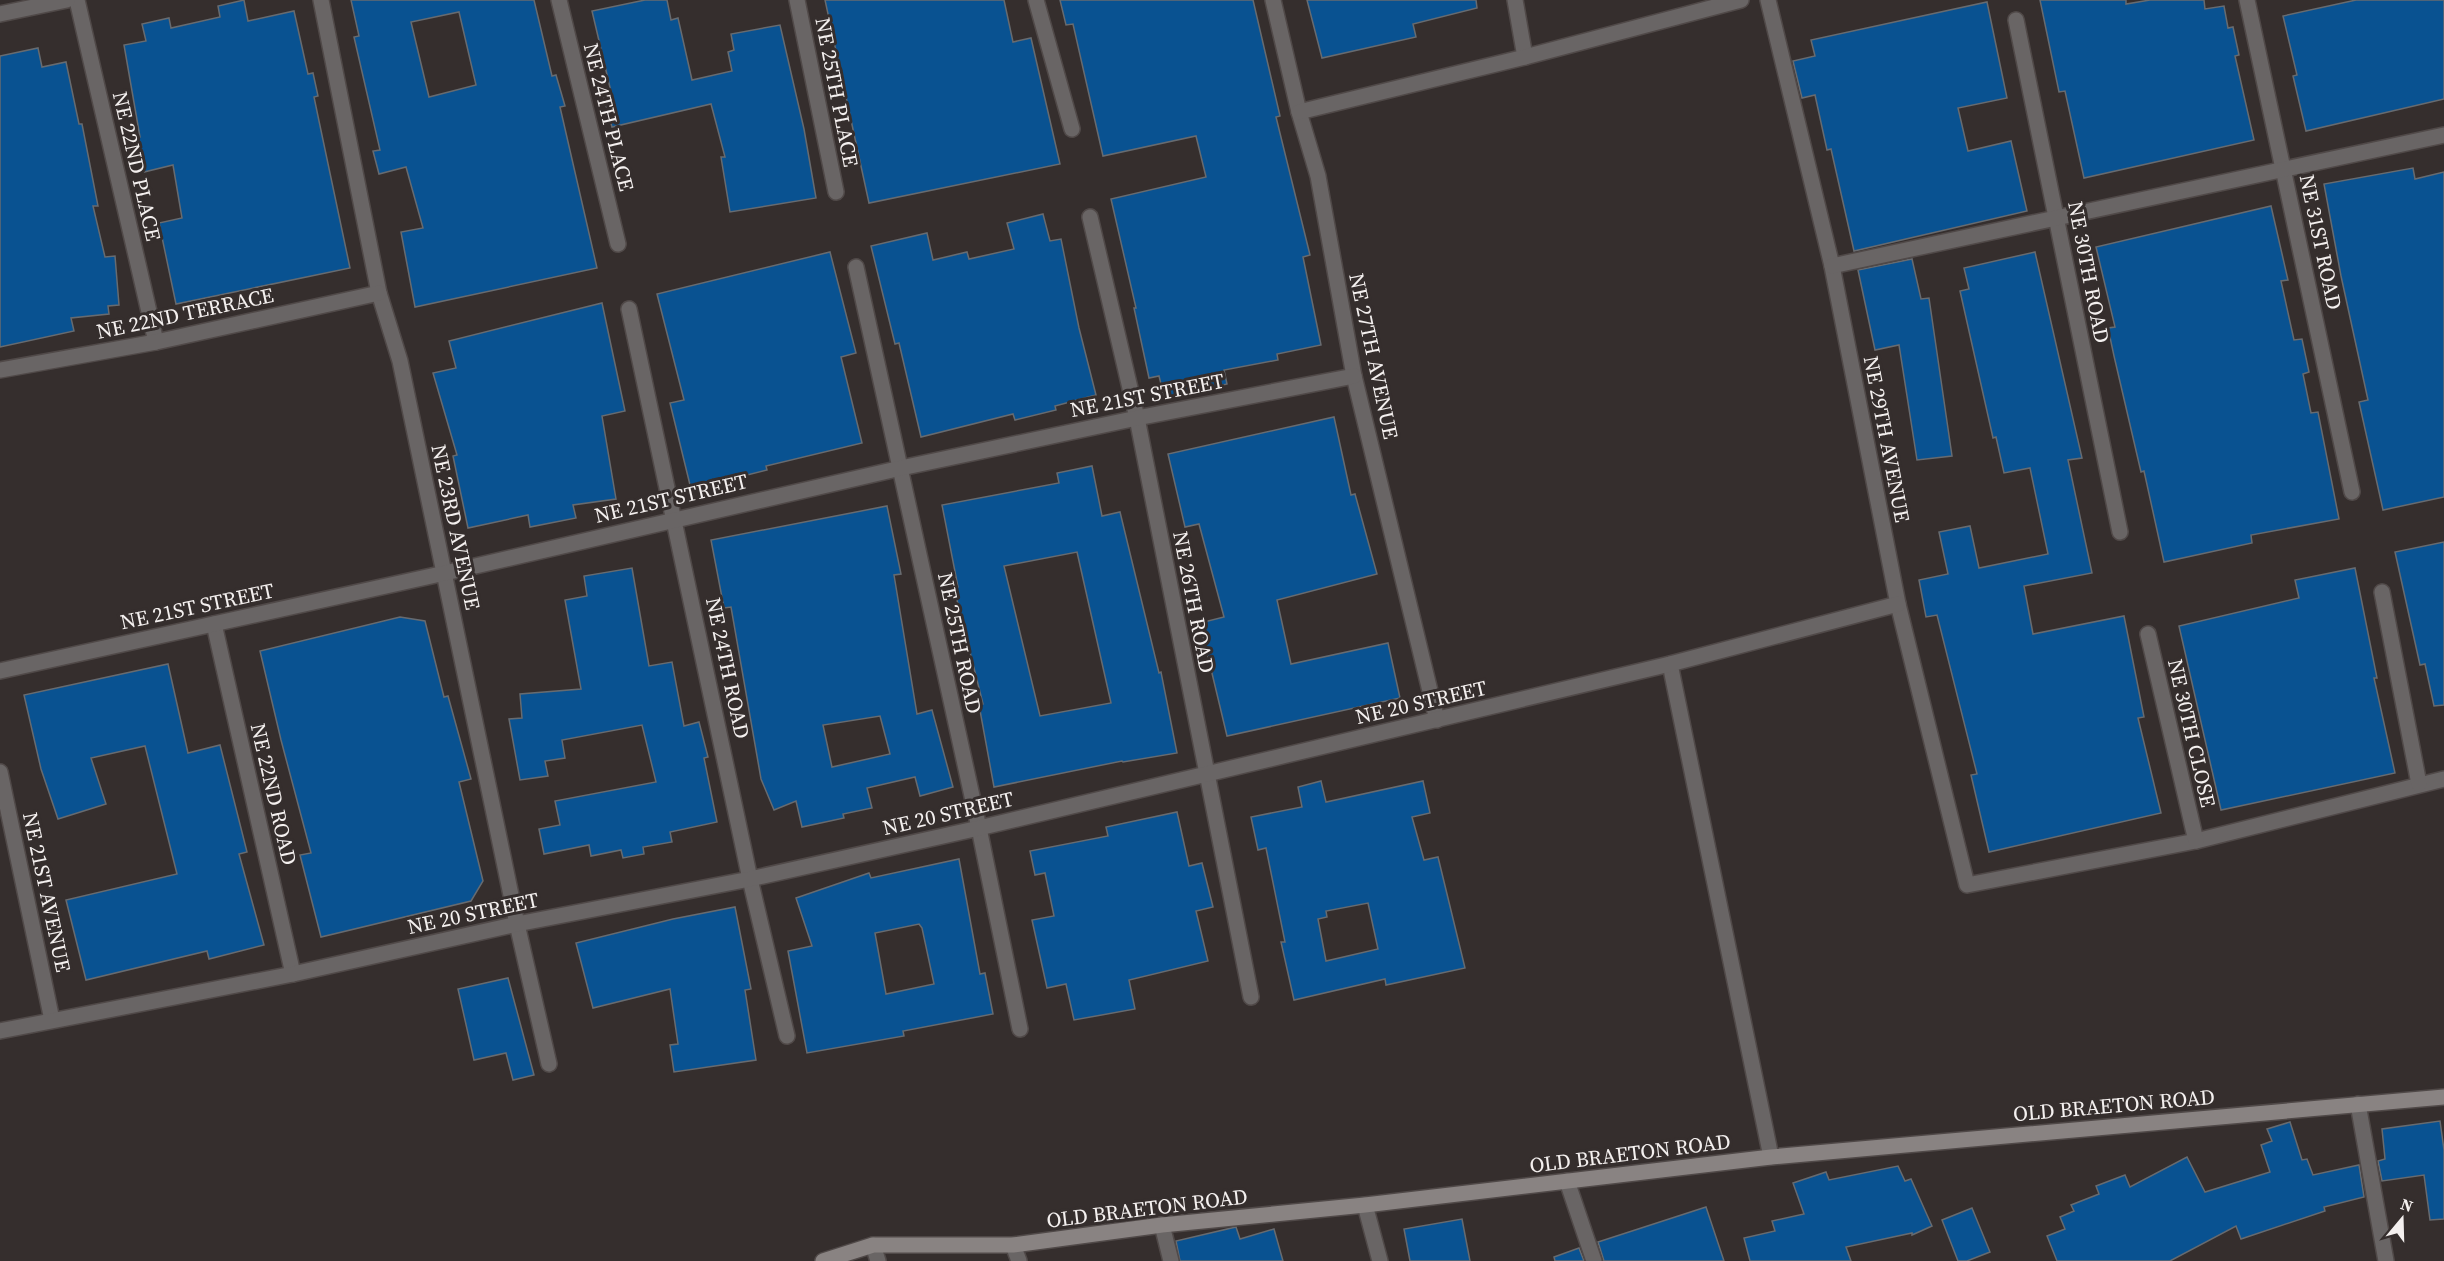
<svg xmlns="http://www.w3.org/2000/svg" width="2444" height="1261" font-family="'Source Serif 4',serif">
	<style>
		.building { fill: #095291; stroke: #676b70; stroke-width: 1.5; fill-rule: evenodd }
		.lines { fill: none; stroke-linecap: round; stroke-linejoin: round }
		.street-casing { stroke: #504948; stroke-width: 18 }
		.secondary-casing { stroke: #504948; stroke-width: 18 }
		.street { stroke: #696565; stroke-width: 15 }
		.secondary { stroke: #898382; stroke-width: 15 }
		.labels { text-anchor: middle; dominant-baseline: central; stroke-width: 6; stroke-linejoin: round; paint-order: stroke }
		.street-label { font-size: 21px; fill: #f4f0ef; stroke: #352e2d }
	</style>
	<rect width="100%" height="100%" fill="#352e2d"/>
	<!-- building -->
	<g class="building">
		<path d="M244,0L248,21L294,11L308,74L313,73L318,96L314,97L319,121L350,268L176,304L159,223L182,218L173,165L144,172L136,138L140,137L124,45L146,41L142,24L169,18L171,28L220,17L218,6Z"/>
		<path d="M351,0H534L552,76L556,75L565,106L560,107L597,268L415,307L401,232L423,228L406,167L379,174L373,151L380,150L354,37L359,36ZM459,12L476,85L429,97L411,22Z"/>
		<path d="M645,0H667L671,20L678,18L692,80L732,71L728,52L734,50L731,34L780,25L804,129L816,198L730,212L721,157H725L711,104L612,127L604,98L612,96L592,11Z"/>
		<path d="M825,0H1004L1013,42L1031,38L1060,164L869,203Z"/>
		<path d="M1060,0H1253L1280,116L1276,117L1310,255L1303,257L1321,345L1277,354L1278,360L1224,370L1227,384L1165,400L1159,376L1149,378L1134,308H1136L1111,199L1206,177L1196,136L1103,156L1073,24L1066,25Z"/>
		<path d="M1307,0H1476L1477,8L1413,24L1416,37L1322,58Z"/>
		<path d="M2040,0H2126V4L2150,0H2204L2205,9L2224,6L2228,28L2233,27L2239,55L2235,56L2254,140L2084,178L2065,91L2059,92Z"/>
		<path d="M2356,0H2444V99L2306,131L2293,76L2297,75L2283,16Z"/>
		<path d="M1987,2L2007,98L1958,108L1968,151L2011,141L2027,211L1854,251L1831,149L1827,150L1815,95L1802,98L1793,61L1815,56L1811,40Z"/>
		<path d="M38,48L42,67L66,62L79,124H82L98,206H93L105,257L115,256L119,305L108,306L109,314L71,318L74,331L0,347V56Z"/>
		<path d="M2413,168L2415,179L2444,172V497L2383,510L2359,402L2368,400L2341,276L2324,184Z"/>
		<path d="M2271,206L2288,280L2281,281L2294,340L2302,339L2309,372L2303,374L2311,413L2318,412L2339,519L2251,535L2252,543L2164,562L2144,471L2141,472L2114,356L2108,328L2115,327L2096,247Z"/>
		<path d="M1043,214L1050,241L1061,239L1079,328L1096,395L1055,406L1056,410L1015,420L1013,414L921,437L899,343L895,344L871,246L927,233L933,260L967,252L969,259L1014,249L1007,223Z"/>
		<path d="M830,252L856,353L841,357L862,443L766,466L767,470L691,489L670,403L684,400L657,294Z"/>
		<path d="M2035,252L2082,458L2068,460L2092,573L2024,586L2033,634L2124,616L2144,717L2138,718L2161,813L1989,852L1971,775L1977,774L1937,615L1926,617L1919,580L1948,574L1939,532L1970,526L1979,568L2048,554L2030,468L2004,473L1996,437L1993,438L1960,291L1969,289L1964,268Z"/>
		<path d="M1912,259L1921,299L1929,298L1952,456L1917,460L1899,345L1875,350L1858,270Z"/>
		<path d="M602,303L625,411L602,416L616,499L573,505L576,518L530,527L528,515L468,528L453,456L457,455L433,373L456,368L449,341Z"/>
		<path d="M1334,417L1351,495L1355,494L1377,574L1277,600L1291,664L1388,643L1400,698L1227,736L1200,623L1224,617L1199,524L1185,527L1168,454Z"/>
		<path d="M1092,466L1102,516L1120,512L1159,673L1161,672L1177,753L1123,762L1122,761L994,787L979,705L983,704L954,588L958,587L942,505L1059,483L1057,473ZM1077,552L1111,703L1040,716L1004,566Z"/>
		<path d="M887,506L901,574L894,575L917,714L932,710L953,787L920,796L915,777L867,788L872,808L843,814L844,818L802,827L796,801L774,810L761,779L731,607L724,608L711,540ZM880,716L890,754L832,767L823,725Z"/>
		<path d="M2444,542V705L2434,706L2425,664L2420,665L2395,552Z"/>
		<path d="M632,568L649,666L672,662L684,726L699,722L708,757L704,758L717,822L670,832L672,842L643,847L644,854L623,858L621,850L591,856L589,845L544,854L539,829L560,825L555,801L656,782L642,725L562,740L565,758L545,761L548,776L520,780L509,719L522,718L520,694L581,689L565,600L587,596L584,576Z"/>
		<path d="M2355,568L2377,678H2374L2395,773L2221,810L2179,626L2299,598L2295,580Z"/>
		<path d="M400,617L425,621L444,697L448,696L471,779L459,782L483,881L471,901L321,937L300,855L311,853L281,740L260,651Z"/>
		<path d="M168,664L188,753L220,745L247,852L239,854L264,945L209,959L207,951L86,980L66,900L177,874L145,746L91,758L106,804L58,819L41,769L24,695Z"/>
		<path d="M1321,781L1326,802L1423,781L1430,813L1412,817L1424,860L1438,857L1465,968L1386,985L1385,979L1294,1000L1281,942H1285L1266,848L1258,850L1251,817L1302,807L1298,787ZM1368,903L1378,949L1326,961L1318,919L1327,917L1326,911Z"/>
		<path d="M1177,812L1189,866L1202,863L1213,907L1196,911L1208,961L1129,980L1135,1009L1074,1020L1066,984L1047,988L1032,920L1054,916L1045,873L1035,875L1030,851L1108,836L1106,827Z"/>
		<path d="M959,859L980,974L985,973L993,1014L903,1031L904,1036L807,1053L788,951L812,946L796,898L869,873L871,878ZM919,924L922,928L934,984L886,994L875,933Z"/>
		<path d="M735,907L751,989L745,990L756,1060L674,1072L670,1045L678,1044L670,989L593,1008L576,943L673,919Z"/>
		<path d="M508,978L534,1075L513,1080L506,1053L474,1060L458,989Z"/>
		<path d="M2440,1121L2444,1150V1219L2430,1220L2424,1175L2382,1181L2378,1161L2385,1159L2382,1129Z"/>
		<path d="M2290,1122L2302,1160L2307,1159L2313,1175L2359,1165L2364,1197L2324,1207L2325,1211L2241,1239L2236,1226L2170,1261H2057L2047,1236L2065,1229L2060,1217L2074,1211L2071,1205L2099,1194L2096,1186L2125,1175L2130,1187L2187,1157L2205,1192L2270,1172L2261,1145L2272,1141L2267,1129Z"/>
		<path d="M1898,1166L1905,1181L1911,1179L1932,1226L1912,1235V1233L1846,1247L1851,1261H1750L1744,1238L1775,1231L1772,1221L1804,1214L1793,1183L1826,1172L1829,1180Z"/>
		<path d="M1706,1207L1724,1261H1604L1598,1242Z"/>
		<path d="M1972,1208L1990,1252L1967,1261H1958L1942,1220Z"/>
		<path d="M1462,1219L1470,1261H1410L1404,1229Z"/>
		<path d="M1236,1227L1240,1239L1274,1229L1283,1261H1180L1176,1241Z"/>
		<path d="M1579,1248L1584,1261H1555L1554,1257Z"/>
	</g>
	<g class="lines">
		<!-- street casing -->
		<g class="street-casing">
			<g id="street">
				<path d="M77,0L156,342"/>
				<path d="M321,0L379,293L400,361L517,924L549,1064"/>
				<path d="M559,0L618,244"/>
				<path d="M797,0L836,192"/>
				<path d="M1036,0L1072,129"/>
				<path d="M1273,0L1299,112L1318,176L1354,376L1437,720"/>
				<path d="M1515,0L1525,57"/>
				<path d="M1768,0L1832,266L1898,604L1967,885L2196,841L2444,779"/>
				<path d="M2247,0L2352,492"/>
				<path d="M0,14L67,0"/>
				<path d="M2016,20L2120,532"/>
				<path d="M1299,112L1525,57L1741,0"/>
				<path d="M1090,217L1137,418L1251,997"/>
				<path d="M1832,266L2444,135"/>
				<path d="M856,267L979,828L1020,1029"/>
				<path d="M629,309L750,879L787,1036"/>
				<path d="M0,370L156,342L379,293"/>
				<path d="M2382,592L2419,784"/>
				<path d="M214,624L293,974"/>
				<path d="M2148,634L2196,841"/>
				<path d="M1670,664L1771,1157"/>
				<path d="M0,671L445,573L901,468L1137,418L1354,376"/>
				<path d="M0,772L52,1020"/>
				<path d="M0,1031L293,974L517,924L750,879L979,828L1670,664L1898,604"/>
				<path d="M2358,1104L2386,1261"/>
				<path d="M1567,1181L1594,1261"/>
				<path d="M1365,1205L1380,1261"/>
				<path d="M1162,1225L1171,1261"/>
				<path d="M873,1245L878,1261"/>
				<path d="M1013,1245L1019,1261"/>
			</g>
		</g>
		<!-- secondary casing -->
		<g class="secondary-casing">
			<path id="secondary" d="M823,1261L873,1245H1013L1162,1225L1365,1205L1771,1157L2444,1097"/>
		</g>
		<!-- street -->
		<use href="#street" class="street"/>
		<!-- secondary -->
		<use href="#secondary" class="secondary"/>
	</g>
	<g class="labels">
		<!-- street labels -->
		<g class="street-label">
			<text transform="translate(837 92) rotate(79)">NE 25TH PLACE</text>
			<text transform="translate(609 117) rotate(76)">NE 24TH PLACE</text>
			<text transform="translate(137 166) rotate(77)">NE 22ND PLACE</text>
			<text transform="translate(2321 242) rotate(78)">NE 31ST ROAD</text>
			<text transform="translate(2089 272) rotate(79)">NE 30TH ROAD</text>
			<text transform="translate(185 313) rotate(-12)">NE 22ND TERRACE</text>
			<text transform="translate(1374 356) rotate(78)">NE 27TH AVENUE</text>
			<text transform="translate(1147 395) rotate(-11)">NE 21ST STREET</text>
			<text transform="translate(1887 439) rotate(79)">NE 29TH AVENUE</text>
			<text transform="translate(671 498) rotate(-13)">NE 21ST STREET</text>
			<text transform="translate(456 527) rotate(78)">NE 23RD AVENUE</text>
			<text transform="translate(1194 602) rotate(79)">NE 26TH ROAD</text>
			<text transform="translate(197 606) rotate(-12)">NE 21ST STREET</text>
			<text transform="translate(960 643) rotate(78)">NE 25TH ROAD</text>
			<text transform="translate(728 668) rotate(78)">NE 24TH ROAD</text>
			<text transform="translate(1421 702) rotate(-13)">NE 20 STREET</text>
			<text transform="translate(2192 733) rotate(77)">NE 30TH CLOSE</text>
			<text transform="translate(274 794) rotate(77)">NE 22ND ROAD</text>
			<text transform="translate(948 813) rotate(-13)">NE 20 STREET</text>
			<text transform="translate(47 892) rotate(78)">NE 21ST AVENUE</text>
			<text transform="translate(473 913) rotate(-12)">NE 20 STREET</text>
			<text transform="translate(2114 1105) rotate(-5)">OLD BRAETON ROAD</text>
			<text transform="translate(1630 1153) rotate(-7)">OLD BRAETON ROAD</text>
			<text transform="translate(1147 1208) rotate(-7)">OLD BRAETON ROAD</text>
		</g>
	</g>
	<!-- north arrow -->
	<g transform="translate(2402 1219) rotate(19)" stroke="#352e2d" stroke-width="4.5" paint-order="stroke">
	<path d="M0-4.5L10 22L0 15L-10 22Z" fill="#f4f0ef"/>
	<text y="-9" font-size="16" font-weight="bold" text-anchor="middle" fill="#f4f0ef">N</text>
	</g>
</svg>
